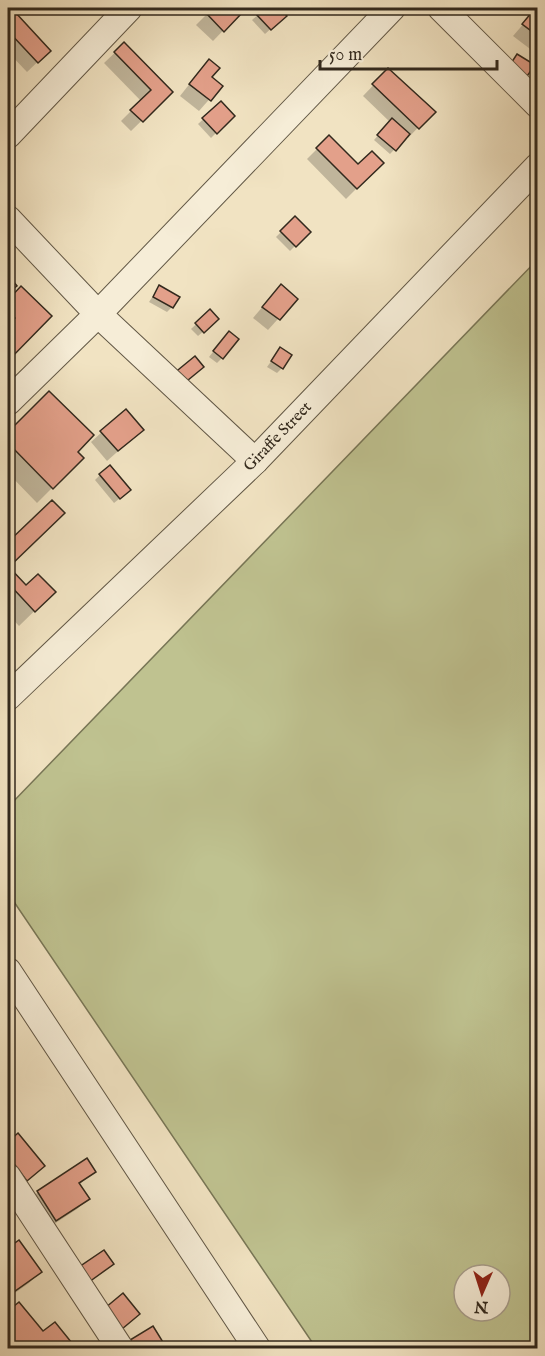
<svg xmlns="http://www.w3.org/2000/svg" width="545" height="1356" font-family="'IM FELL English',serif">
	<style>
		.green { fill: #bfc290; stroke: #787656; stroke-width: 1.5; fill-rule: evenodd }
		.shadow { fill: #0003 }
		.building { fill: #e3a08a; stroke: #32291d; stroke-width: 1.5 }
		.lines { fill: none; stroke-linecap: round; stroke-linejoin: round }
		.minor-casing { stroke: #625846; stroke-width: 28 }
		.minor { stroke: #f6edd7; stroke-width: 26 }
		.labels { text-anchor: middle; dominant-baseline: central; stroke-width: 4.5; stroke-linejoin: round; paint-order: stroke }
		.street-label { font-size: 16px; fill: #32291d; stroke: #f6edd7 }
	</style>
	<rect width="100%" height="100%" fill="#f1e3c2"/>
	<filter id="stains"><feTurbulence type="fractalNoise" baseFrequency=".00333" numOctaves="4"/><feColorMatrix values="0 0 0 0 .2 0 0 0 0 .09 0 0 0 0 .02 0 0 0 .5 -.17"/></filter>
	<radialGradient id="worn" r=".72"><stop offset=".6" stop-color="#630" stop-opacity="0"/><stop offset="1" stop-color="#630" stop-opacity=".3"/></radialGradient>
	<!-- green -->
	<path class="green" d="M537,260V1348H316L8,893V807ZM464,1275H500V1311H464Z"/>
	<!-- shadow -->
	<g class="shadow">
		<path d="M213,8H232L239,14L213,41L196,25Z"/>
		<path d="M266,8H278L285,16L265,34L252,20Z"/>
		<path d="M15,14L49,51L27,72L8,52V21Z"/>
		<path d="M532,14L538,18V55L513,36Z"/>
		<path d="M124,44L171,92L131,131L121,121L141,101L104,63Z"/>
		<path d="M388,70L433,112L408,138L406,137L390,154L374,140L390,122L363,96Z"/>
		<path d="M199,72L221,86L199,111L180,96Z"/>
		<path d="M221,103L233,116L211,138L198,124Z"/>
		<path d="M329,137L358,166L382,163L346,199L307,159Z"/>
		<path d="M295,218L309,232L290,251L276,237Z"/>
		<path d="M159,287L172,307L167,312L149,302Z"/>
		<path d="M21,288L50,316L8,359V302Z"/>
		<path d="M271,297L296,299L268,330L253,318Z"/>
		<path d="M210,311L212,324L198,336L191,329Z"/>
		<path d="M224,338L222,358L217,363L209,357Z"/>
		<path d="M280,349L282,368L277,373L267,367Z"/>
		<path d="M49,393L75,452L82,458L37,503L8,473V435Z"/>
		<path d="M142,430L107,461L91,442L102,432Z"/>
		<path d="M100,475L124,495L114,503L95,480Z"/>
		<path d="M8,568L26,587L54,592L19,626L8,614Z"/>
		<path d="M18,1135L43,1166L16,1190L8,1179V1144Z"/>
		<path d="M86,1160L94,1171L79,1185L88,1199L77,1209L45,1230L27,1203L38,1192Z"/>
		<path d="M18,1242L40,1272L29,1283L8,1298V1250Z"/>
		<path d="M19,1304L42,1334L55,1324L74,1348H8V1312Z"/>
		<path d="M153,1328L164,1347L163,1348H124L131,1342Z"/>
	</g>
	<!-- building -->
	<g class="building">
		<path d="M211,8H234L241,14L224,32L206,13Z"/>
		<path d="M264,8H280L287,16L271,30L256,14Z"/>
		<path d="M15,12L51,51L38,63L8,31V19Z"/>
		<path d="M532,12L538,16V36L522,24Z"/>
		<path d="M124,42L173,92L143,122L130,110L151,90L114,52Z"/>
		<path d="M517,54L535,65L525,79L508,68Z"/>
		<path d="M209,59L220,68L212,77L223,86L211,101L189,84Z"/>
		<path d="M388,68L436,112L419,129L372,84Z"/>
		<path d="M221,101L235,116L217,134L202,118Z"/>
		<path d="M392,118L410,134L396,151L377,135Z"/>
		<path d="M329,135L358,164L372,151L384,163L357,189L316,148Z"/>
		<path d="M295,216L311,232L296,247L280,231Z"/>
		<path d="M8,275L17,286L8,293Z"/>
		<path d="M281,284L298,299L280,320L262,307Z"/>
		<path d="M159,285L180,297L173,308L153,297Z"/>
		<path d="M21,286L52,316L8,361V326L15,318L8,311V300Z"/>
		<path d="M210,309L219,319L204,333L195,323Z"/>
		<path d="M229,331L239,339L223,359L213,351Z"/>
		<path d="M280,347L292,355L283,369L271,361Z"/>
		<path d="M195,356L204,367L182,385L173,374Z"/>
		<path d="M49,391L94,435L78,452L84,458L53,489L8,443V432Z"/>
		<path d="M126,409L144,430L118,451L100,431Z"/>
		<path d="M110,465L131,490L120,499L99,474Z"/>
		<path d="M52,500L65,513L9,567L26,585L38,574L56,592L35,612L8,583V542Z"/>
		<path d="M18,1133L45,1166L27,1181L8,1156V1142Z"/>
		<path d="M87,1158L96,1172L79,1183L90,1199L56,1221L37,1191Z"/>
		<path d="M19,1240L42,1272L8,1296V1248Z"/>
		<path d="M104,1250L114,1264L89,1282L79,1267Z"/>
		<path d="M123,1293L140,1314L122,1329L105,1308Z"/>
		<path d="M19,1302L43,1331L55,1322L76,1348H18L8,1335V1311Z"/>
		<path d="M153,1326L166,1347L135,1348L130,1340Z"/>
	</g>
	<g class="lines">
		<!-- minor casing -->
		<g class="minor-casing">
			<g id="minor">
				<path d="M441,8L538,105"/>
				<path d="M8,135L129,8"/>
				<path d="M8,219L98,314L255,461"/>
				<path d="M8,402L98,314L392,8"/>
				<path d="M8,697L255,461L538,166"/>
				<path d="M8,971L257,1348"/>
				<path d="M8,1177L120,1348"/>
			</g>
		</g>
		<!-- minor -->
		<use href="#minor" class="minor"/>
	</g>
	<g class="labels">
		<!-- street labels -->
		<g class="street-label">
			<text transform="translate(278 437) rotate(-46)">Giraffe Street</text>
		</g>
	</g>
	<!-- margin -->
	<rect width="545" height="1356" fill="none" stroke="#f1e3c2" stroke-width="30"/>
	<rect x="9" y="9" width="527" height="1338" fill="none" stroke="#32291d" stroke-width="3"/>
	<rect x="15" y="15" width="515" height="1326" fill="none" stroke="#32291d" stroke-width="1.5"/>
	<!-- north arrow -->
	<g transform="translate(482 1293) rotate(183)"><circle r="28" fill="#f6edd7" stroke="#a89f8d" stroke-width="1.5"/>
	<path d="M0-4.5L10 22L0 15L-10 22Z" fill="#8f2418"/>
	<text y="-9" font-size="16" font-weight="bold" text-anchor="middle" fill="#32291d">N</text>
	</g>
	<!-- scale -->
	<path d="M320 60v9h177v-9" fill="none" stroke="#32291d" stroke-width="3"/>
	<text x="329" y="60" font-size="18" fill="#32291d" stroke="#f6edd7" stroke-width="4.5" paint-order="stroke">50 m</text>
	<rect width="100%" height="100%" filter="url(#stains)"/>
	<rect width="100%" height="100%" fill="url(#worn)"/>
</svg>
